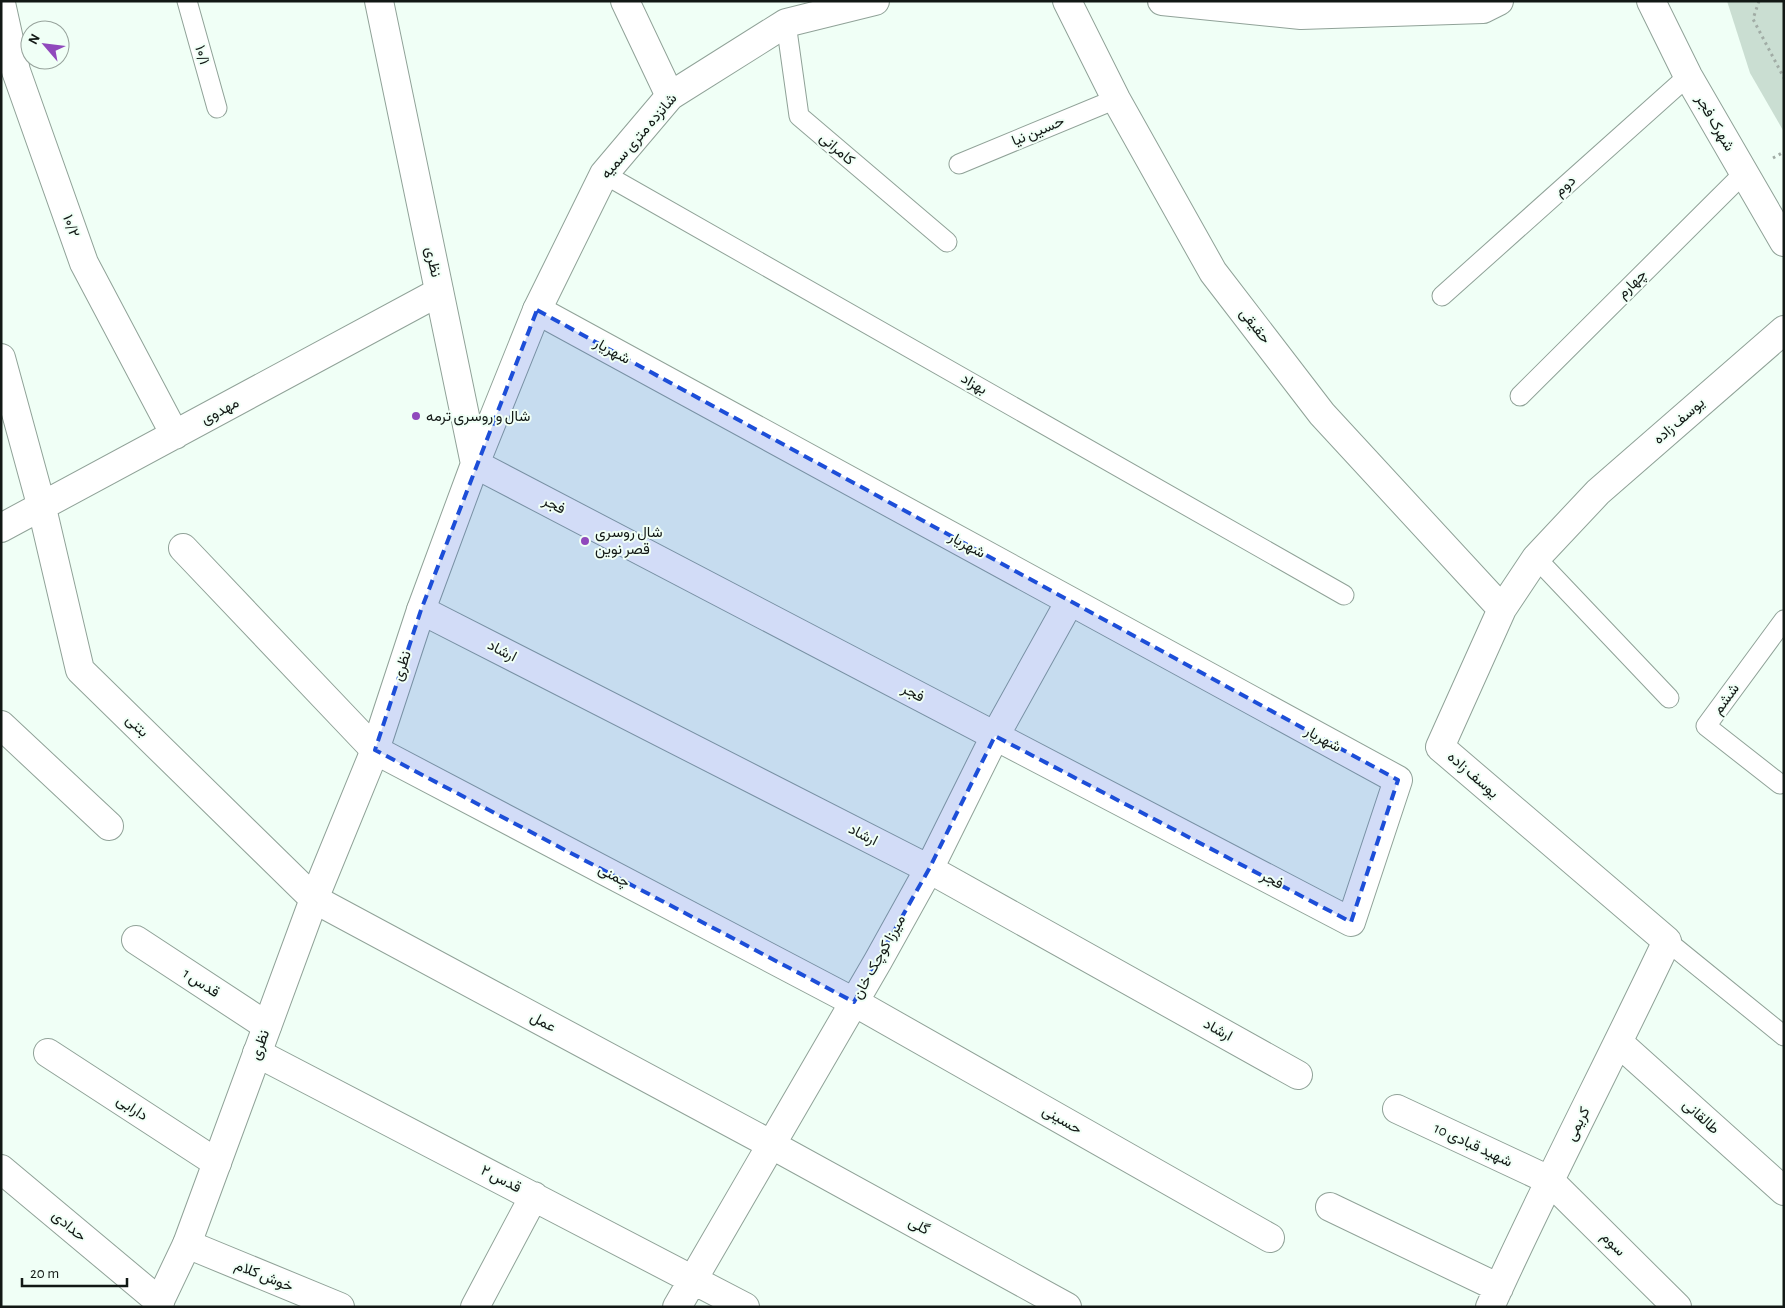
<svg xmlns="http://www.w3.org/2000/svg" width="1785" height="1308" font-family="'Alegreya Sans',Vazirmatn,sans-serif">
<rect width="100%" height="100%" fill="#f0fff6"/>
<!-- green -->
<path fill="#caded2" d="M1727,1H1784V132L1750,73Z"/>
<g fill="none" stroke-linecap="round" stroke-linejoin="round">
<!-- service casing -->
<g stroke="#90a298" stroke-width="21">
<path id="service" d="M187,1L217,108
M786,23L799,116L947,242
M959,164L1116,99
M604,174L1344,595
M1442,296L1688,76
M1520,396L1744,173
M1536,558L1669,698
M1780,784L1706,726L1784,620
M1667,941L1784,1036"/>
</g>
<!-- minor casing -->
<g stroke="#90a298" stroke-width="30">
<path id="minor" d="M625,1L670,96
M1067,1L1116,99L1213,272L1322,414L1502,609
M1,3L16,71L84,263L175,435
M1,358L42,508L80,670L314,899L772,1145L1067,1307
M475,464L1351,922L1398,780L537,310
M1,528L439,292
M183,548L375,750L854,1002L1270,1238
M421,610L929,869L1298,1075
M1,725L109,826
M136,940L267,1026
M1619,1043L1784,1191
M48,1053L217,1163
M257,1053L745,1307
M1397,1109L1549,1180L1677,1307
M1,1169L160,1302
M1330,1207L1499,1288
M187,1244L340,1307
M475,1307L534,1196
M677,1307L878,961L929,869L995,736L1070,601
M1490,1307C1546,1183 1609,1064 1667,941L1440,747L1502,609L1536,558L1598,492L1784,330"/>
</g>
<!-- tertiary casing -->
<g stroke="#90a298" stroke-width="30">
<path id="tertiary" d="M379,1L475,464
M1162,1L1301,15L1483,9L1499,1
M1651,1L1688,76L1784,242
M157,1307L187,1244L314,899L375,750L421,610L475,464L537,310L604,174L670,96L786,23L875,1"/>
</g>
<!-- path -->
<path stroke="#a1aca5" stroke-width="3" stroke-dasharray="2.5 4" stroke-linecap="butt" d="M1759,1L1753,19L1784,78
M1773,158L1784,152"/>
<!-- service -->
<use href="#service" stroke="#fff" stroke-width="19"/>
<!-- minor -->
<use href="#minor" stroke="#fff" stroke-width="28"/>
<!-- tertiary -->
<use href="#tertiary" stroke="#fff" stroke-width="28"/>
</g>
<!-- marked area -->
<path fill="#1d4ed8" fill-opacity="0.2" stroke="#1d4ed8" stroke-width="4" stroke-dasharray="10 6" stroke-linejoin="round" d="M537,310L1398,780L1351,922L995,736L929,869L854,1002L375,750L421,610Z"/>
<!-- markers -->
<g fill="#9049bc" stroke="#f0fff6" stroke-width="2">
<circle cx="416" cy="416" r="5"/>
<circle cx="585" cy="541" r="5"/>
</g>
<g text-anchor="middle" dominant-baseline="central" stroke-width="4" stroke-linejoin="round" paint-order="stroke">
<!-- street labels -->
<g font-size="15" fill="#121815" stroke="#f0fff6">
<text transform="translate(202 55) rotate(74)">۱۰/۱</text>
<text transform="translate(1715 123) rotate(60)">شهرک فجر</text>
<text transform="translate(1038 131) rotate(-23)">حسین نیا</text>
<text transform="translate(639 136) rotate(-49)">شانزده متری سمیه</text>
<text transform="translate(837 149) rotate(41)">کامرانی</text>
<text transform="translate(1565 186) rotate(-42)">دوم</text>
<text transform="translate(71 226) rotate(70)">۱۰/۲</text>
<text transform="translate(433 262) rotate(78)">نظری</text>
<text transform="translate(1632 284) rotate(-45)">چهارم</text>
<text transform="translate(1255 326) rotate(52)">حقیقی</text>
<text transform="translate(612 351) rotate(29)">شهریار</text>
<text transform="translate(974 384) rotate(30)">بهزاد</text>
<text transform="translate(220 411) rotate(-28)">مهدوی</text>
<text transform="translate(1679 421) rotate(-41)">یوسف زاده</text>
<text transform="translate(554 505) rotate(28)">فجر</text>
<text transform="translate(967 545) rotate(29)">شهریار</text>
<text transform="translate(502 651) rotate(27)">ارشاد</text>
<text transform="translate(402 666) rotate(-72)">نظری</text>
<text transform="translate(913 693) rotate(28)">فجر</text>
<text transform="translate(1726 699) rotate(-54)">ششم</text>
<text transform="translate(137 726) rotate(44)">بتنی</text>
<text transform="translate(1323 739) rotate(29)">شهریار</text>
<text transform="translate(1473 775) rotate(41)">یوسف زاده</text>
<text transform="translate(863 835) rotate(27)">ارشاد</text>
<text transform="translate(614 876) rotate(28)">چمنی</text>
<text transform="translate(1272 880) rotate(28)">فجر</text>
<text transform="translate(879 957) rotate(-61)">میرزا کوچک خان</text>
<text transform="translate(201 983) rotate(33)">قدس 1</text>
<text transform="translate(543 1022) rotate(28)">عمل</text>
<text transform="translate(1218 1030) rotate(29)">ارشاد</text>
<text transform="translate(260 1045) rotate(-70)">نظری</text>
<text transform="translate(132 1108) rotate(33)">دارابی</text>
<text transform="translate(1701 1117) rotate(42)">طالقانی</text>
<text transform="translate(1062 1120) rotate(30)">حسینی</text>
<text transform="translate(1578 1124) rotate(-63)">کریمی</text>
<text transform="translate(1473 1145) rotate(25)">شهید قبادی 10</text>
<text transform="translate(501 1179) rotate(27)">قدس ۲</text>
<text transform="translate(69 1226) rotate(40)">حدادی</text>
<text transform="translate(919 1226) rotate(29)">گلی</text>
<text transform="translate(1613 1244) rotate(45)">سوم</text>
<text transform="translate(264 1276) rotate(22)">خوش کلام</text>
</g>
<!-- poi labels -->
<g font-size="15" fill="#121815" stroke="#f0fff6" text-anchor="start">
<text x="426" y="416">شال و روسری ترمه</text>
<text x="595" y="532">شال روسری<tspan x="595" dy="17">قصر نوین</tspan></text>
</g>
</g>
<!-- border -->
<rect width="1785" height="1308" fill="none" stroke="#121815" stroke-width="5"/>
<!-- north arrow -->
<g transform="translate(45 45) rotate(298)"><circle r="24" fill="#f0fff6" stroke="#97a39c"/>
<path d="M0-4L9 19L0 12L-9 19Z" fill="#9049bc"/>
<text y="-8" font-size="14" font-weight="bold" text-anchor="middle" fill="#121815">N</text>
</g>
<!-- scale -->
<path d="M22 1278v8h105v-8" fill="none" stroke="#121815" stroke-width="2.5"/>
<text x="30" y="1278" font-size="15" fill="#121815" stroke="#f0fff6" stroke-width="4" paint-order="stroke">20 m</text>
</svg>
